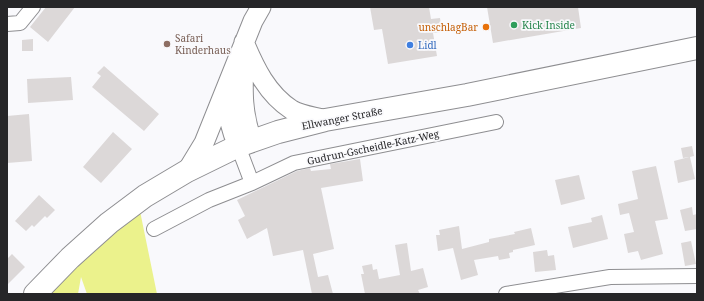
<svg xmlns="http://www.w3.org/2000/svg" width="704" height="301" font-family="'Noto Serif',serif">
<rect width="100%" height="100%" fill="#f9f9fc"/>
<!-- green -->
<path fill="#ebf28c" d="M140,211L157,294H87L81,277L78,294H46L91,250Z"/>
<!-- building -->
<path fill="#dcd8d8" d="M46,7H75L48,42L30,27Z
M370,7H429L431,19L440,18L442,32L433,33L437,56L388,64L382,29L374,30Z
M487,7H578L581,28L493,43Z
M33,39V51H22V40Z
M104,66L159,114L144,131L92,87L101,76L97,73Z
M71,77L73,100L28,103L27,79Z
M29,114L32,161L7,163V116Z
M113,132L132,149L101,183L83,167Z
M692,146L694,156L690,157L695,179L678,183L674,161L689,157L683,158L681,148Z
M360,159L363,181L321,188L334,249L313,254L318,277L328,275L333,294H312L303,250L273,256L267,228L247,239L238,220L245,216L237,200L297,171L310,168L311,171L331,169L330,164Z
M656,166L668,219L655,221L663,254L641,260L638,251L628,253L624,234L634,232L629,213L620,215L618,204L638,199L632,171Z
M579,175L585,199L561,205L555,180Z
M39,195L55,210L47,218L45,216L34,227L32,225L26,231L15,221Z
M692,207L693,215L697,214V229L685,231L680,210Z
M602,215L608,239L573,248L568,227L592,222L591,218Z
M459,226L462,249L489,242V239L515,234L514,232L531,228L535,245L513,250V252L509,253L510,258L499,260L498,256L474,260L478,275L461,280L453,248L438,251L436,235H440L439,230Z
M691,241L696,264L685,266L681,243Z
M407,243L411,271L423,268L428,287L418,290L420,294H365L361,274H364L362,266L372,264L373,270L377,269L379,279L400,275L395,245Z
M547,250L548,256L554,255L556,270L535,272L533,252Z
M12,254L25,267L7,285V259Z"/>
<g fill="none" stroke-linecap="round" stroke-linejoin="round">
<!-- street casing -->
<g stroke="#8e8e91" stroke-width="16">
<path id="street" d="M7,24L20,23L33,7
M238,146L252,183
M154,229L209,200L252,183L294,163L496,122
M506,294L610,277L697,276"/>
</g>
<!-- secondary casing -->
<g stroke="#8e8e91" stroke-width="21">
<path id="secondary" d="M244,42C255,68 267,94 292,110C301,115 315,117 325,120
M244,55C243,88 241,109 252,141
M229,88C225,109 230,128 238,146
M187,171L204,143L253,21L261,7"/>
</g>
<!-- primary casing -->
<g stroke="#8e8e91" stroke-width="24">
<path id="primary" d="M35,294L70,258L109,223L145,196L187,171L238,146L278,132L325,120L467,95L697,48"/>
</g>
<!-- street -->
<use href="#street" stroke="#fff" stroke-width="14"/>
<!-- secondary -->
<use href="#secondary" stroke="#fff" stroke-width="19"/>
<!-- primary -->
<use href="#primary" stroke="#fff" stroke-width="22"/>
</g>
<!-- markers -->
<circle fill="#2e9e5b" stroke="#f9f9fc" stroke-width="1.5" cx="514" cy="25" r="4"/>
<circle fill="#e8710a" stroke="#f9f9fc" stroke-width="1.5" cx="486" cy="27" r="4"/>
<circle fill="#8d6e63" stroke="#f9f9fc" stroke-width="1.5" cx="167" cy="44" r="4"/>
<circle fill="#3f7fe0" stroke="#f9f9fc" stroke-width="1.5" cx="410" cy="45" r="4"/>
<g text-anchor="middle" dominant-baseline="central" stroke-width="3.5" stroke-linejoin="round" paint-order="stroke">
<!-- leisure labels -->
<g font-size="10" fill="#27864d" stroke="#f9f9fc" text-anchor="start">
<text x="522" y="25">Kick Inside</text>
</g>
<!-- food labels -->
<g font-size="10" fill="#c56008" stroke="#f9f9fc" text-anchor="end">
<text x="478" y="27">unschlagBar</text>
</g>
<!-- education labels -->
<g font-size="10" fill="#785e54" stroke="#f9f9fc" text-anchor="start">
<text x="175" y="38">Safari<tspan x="175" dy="12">Kinderhaus</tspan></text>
</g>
<!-- shop labels -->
<g font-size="10" fill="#366cbe" stroke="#f9f9fc" text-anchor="start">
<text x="418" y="45">Lidl</text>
</g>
<!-- street labels -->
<g font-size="10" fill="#262628" stroke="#f9f9fc">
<text transform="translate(342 118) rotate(-11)">Ellwanger Straße</text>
<text transform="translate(373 147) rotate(-12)">Gudrun-Gscheidle-Katz-Weg</text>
</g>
</g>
<!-- border -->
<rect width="704" height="301" fill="none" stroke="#262628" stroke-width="16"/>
</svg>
